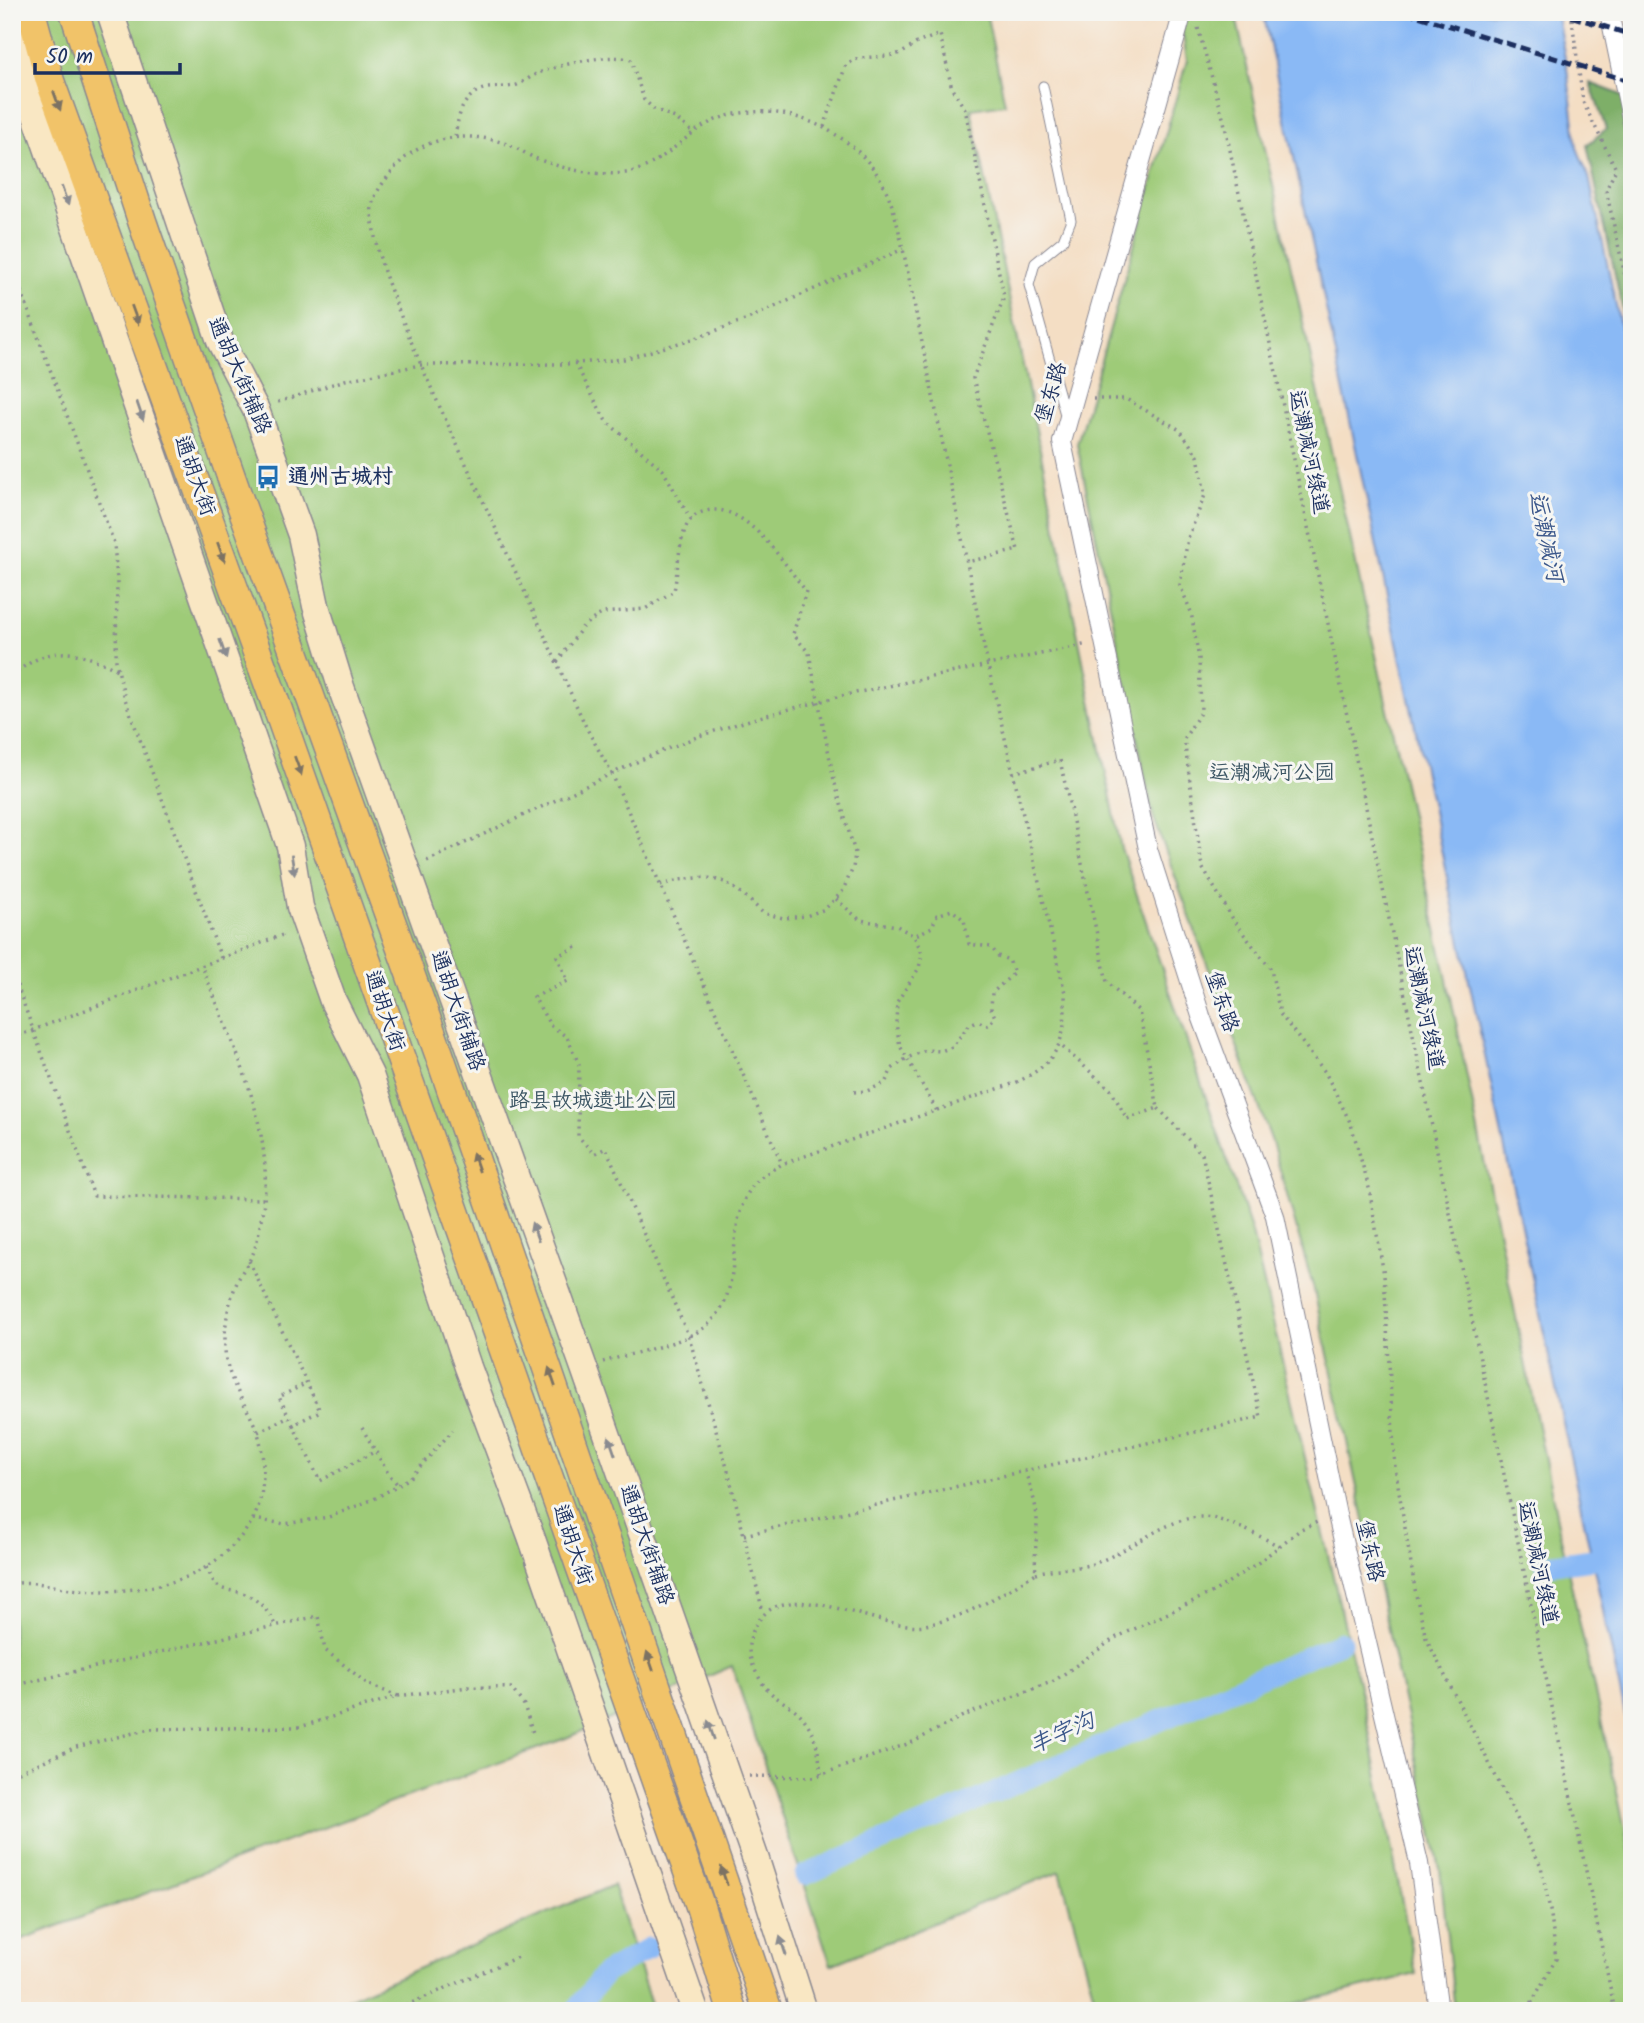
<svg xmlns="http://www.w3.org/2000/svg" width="1644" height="2023" font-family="Kalam,'LXGW WenKai TC',sans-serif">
<rect width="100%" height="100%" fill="#f6f6f2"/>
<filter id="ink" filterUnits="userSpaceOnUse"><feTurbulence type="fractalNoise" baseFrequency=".0143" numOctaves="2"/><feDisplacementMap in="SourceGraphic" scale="14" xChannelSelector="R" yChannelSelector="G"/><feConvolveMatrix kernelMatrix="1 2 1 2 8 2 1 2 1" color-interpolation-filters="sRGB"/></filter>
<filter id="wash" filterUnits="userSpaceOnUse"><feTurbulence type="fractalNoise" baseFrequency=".00686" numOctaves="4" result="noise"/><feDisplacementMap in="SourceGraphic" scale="28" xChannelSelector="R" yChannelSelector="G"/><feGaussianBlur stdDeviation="1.57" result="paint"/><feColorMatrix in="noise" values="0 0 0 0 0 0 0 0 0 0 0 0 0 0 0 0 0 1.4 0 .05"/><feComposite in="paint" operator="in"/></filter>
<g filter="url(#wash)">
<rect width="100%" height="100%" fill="#f4dec4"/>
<!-- green -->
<path fill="#9ecb78" stroke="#5c7d6b" stroke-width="2" d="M12,12H986L1005,104L971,109L1121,848L1252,1233L1366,1716L1416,1974L1265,2011H1098L1060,1871L831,1965L732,1666L566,1738L12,1943Z
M1179,12H1235L1451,998L1559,1529L1632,1861V2011H1455L1440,1869L1314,1290L1272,1142L1153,816L1077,444L1187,60Z
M613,1885L653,2011H319Z"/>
<!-- forest -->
<path fill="#7eaf68" stroke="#4c6f63" stroke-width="2" d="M1590,83L1632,99V354L1587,145L1606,129Z"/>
<!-- water -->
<path fill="#8ab9f5" stroke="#5274aa" stroke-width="2" d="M1263,12H1556L1567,68L1577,148L1589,177L1632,382V1747Z"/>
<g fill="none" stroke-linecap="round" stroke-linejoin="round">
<!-- canal -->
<path stroke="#8ab9f5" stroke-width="21" d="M1546,1565L1593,1559L1632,1543
M805,1875L1341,1642
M575,2011L605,1973L649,1948"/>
</g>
</g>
<g filter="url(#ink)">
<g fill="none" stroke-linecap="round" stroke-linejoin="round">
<!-- lane casing -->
<g stroke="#888691" stroke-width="11">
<path id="lane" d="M1043,86L1071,220L1063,240L1035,263L1029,285L1066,418"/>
</g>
<!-- street casing -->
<g stroke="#888691" stroke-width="20">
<path id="street" d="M1183,12L1062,442L1148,849L1201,1016L1275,1216L1337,1515L1419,1863L1439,2011
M1609,12L1632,123"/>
</g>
<!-- secondary casing -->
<g stroke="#888691" stroke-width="29">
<path id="secondary" d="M110,12L220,341L256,410L301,535L316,606L341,687L584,1368L755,1857L804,2011
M12,39L26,87L290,846L300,907L333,1001L370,1075L468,1367L531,1536L695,2011"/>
</g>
<!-- primary casing -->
<g stroke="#888691" stroke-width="31">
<path id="primary" d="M31,12L50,81L278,710L699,1903L732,2011
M74,12L142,221L235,488L438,1051L768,2011"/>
</g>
<!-- path -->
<path stroke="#888691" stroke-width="3.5" stroke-dasharray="2 5" stroke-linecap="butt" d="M1571,12L1583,102L1616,169L1606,190L1632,307
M1198,28L1224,121L1615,2011
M824,127L846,65L859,58L888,56L902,53L917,43L940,34L952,89L965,109L1004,297L973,378L1018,550L967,562
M455,136C458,121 459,107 471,96C485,83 501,90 517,85C524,82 530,77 536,74C558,65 610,52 631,60L644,100L654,109L675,118L694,133
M12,272L19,285L114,543L117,580L116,661L125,699L221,958
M575,363L606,421L663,470L691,520
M1093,399H1126L1180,430L1198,456L1205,495L1188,538L1180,585L1191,612L1199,659L1201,711L1184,739L1202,867L1236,924L1271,969L1280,1014L1325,1072L1351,1124L1369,1188L1384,1275L1395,1467L1416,1595L1426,1638L1541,1866L1551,1915L1556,1959L1527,2011
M278,402L345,380L420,365L566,364L624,359L696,338L750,318L903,249
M557,662L584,625L603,613L645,609L674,591C678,570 678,547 686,527C690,518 697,513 706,511C746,501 784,564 806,591L793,634L809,653L834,780L855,853L853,868L842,892L825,909L806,916L783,918L763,913L743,894L725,882L705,877L679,880L661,885
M12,676C50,643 77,649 119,671
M1013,773L1060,760L1107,982L1139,1011L1158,1108L1127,1119L1111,1090L1059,1044
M427,861L645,758L699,736L759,717L841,696L1088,644
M836,899L860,920L897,926L914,936L922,953L919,968L897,1002L896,1024L900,1046L937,1111
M576,947L557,956L568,981L534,997L550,1025L567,1037L579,1064L578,1136L594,1154L606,1148L689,1337L728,1471L763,1612
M12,972L94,1196L263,1199
M12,1038L285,934
M854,1092L867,1091L885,1083L892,1069L907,1058L926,1050L941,1051L952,1047L969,1025L977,1021L988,1025L995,1017L991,1008L992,993L1014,973L1009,960L998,956L991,947L969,944L964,920L952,910L937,915L932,927L914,936
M249,1261L320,1411L293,1425L279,1397L307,1383
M603,1362C632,1353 682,1344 705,1327C752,1290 717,1220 759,1179C765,1173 775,1169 782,1164L1015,1083C1060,1062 1066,1040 1065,993L988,666L903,249C897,223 892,196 877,174C842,121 759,92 702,127C677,142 655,170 624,173C595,176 568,170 540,160C528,156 518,148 507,144C467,130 422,136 394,169C386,179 374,193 372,206C371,211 373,219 373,224C377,259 391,291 404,324C426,379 452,433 477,488C514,568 550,648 587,729L612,774L782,1164
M293,1425L320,1481L376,1451
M362,1428L388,1473L398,1485
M258,1432L289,1416
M253,1519L285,1524L329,1517L374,1499L410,1478L453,1430
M744,1535L1261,1417L1202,1154L1158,1108
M207,1567C209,1572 211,1578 214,1582C220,1591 230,1590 239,1592C256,1596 269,1611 275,1625
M1036,1573C1053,1568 1072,1569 1089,1565C1126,1555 1168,1515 1204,1517C1224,1518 1260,1536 1279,1546
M12,1584C31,1580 46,1585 64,1588C106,1595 172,1590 208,1566C225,1555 242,1538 252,1521C266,1498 266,1452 256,1428C243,1398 223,1375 225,1340C225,1319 230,1297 239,1278C243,1269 251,1260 254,1251C258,1239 260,1226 262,1214C278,1131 231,1042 202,966
M12,1686L318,1616L325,1650L369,1685L398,1696
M821,1774C819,1754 817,1736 804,1719C795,1706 777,1701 767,1689C759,1680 750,1662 749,1650C748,1642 752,1632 756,1625C786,1571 876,1632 925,1625C967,1618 1001,1594 1036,1573C1034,1555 1037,1539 1037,1521C1037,1504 1030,1487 1025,1471
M12,1775L76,1747L150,1729L300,1727L398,1696L469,1687L511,1688L524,1705L534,1736
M749,1776L814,1777L913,1742L963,1716L1054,1681L1115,1638L1215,1591L1259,1562L1301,1529L1320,1521
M393,2011L520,1956"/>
<!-- lane -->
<use href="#lane" stroke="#fff" stroke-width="9"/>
<!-- street -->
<use href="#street" stroke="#fff" stroke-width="18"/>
<!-- secondary -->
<use href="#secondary" stroke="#f9e7c3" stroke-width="26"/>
<!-- primary -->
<use href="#primary" stroke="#f1c369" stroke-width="28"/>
<!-- rail -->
<path stroke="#1b2f5e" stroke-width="5" stroke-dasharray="10 5" stroke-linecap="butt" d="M1405,12L1632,82
M1557,12L1632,35"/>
</g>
<!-- one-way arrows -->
<defs><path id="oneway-solid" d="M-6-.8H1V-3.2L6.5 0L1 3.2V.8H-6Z" transform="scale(1.75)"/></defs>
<g fill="#7b7263">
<use href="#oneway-solid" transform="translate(57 101) rotate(70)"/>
<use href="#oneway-solid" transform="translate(135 315) rotate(70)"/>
<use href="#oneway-solid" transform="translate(221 552) rotate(70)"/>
<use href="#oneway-solid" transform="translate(298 766) rotate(70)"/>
<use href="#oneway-solid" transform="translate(476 1162) rotate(-109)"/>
<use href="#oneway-solid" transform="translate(552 1377) rotate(-109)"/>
<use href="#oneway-solid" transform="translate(650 1661) rotate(-109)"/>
<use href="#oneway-solid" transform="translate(724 1876) rotate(-109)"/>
</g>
<g fill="#8a8b90">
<use href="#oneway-solid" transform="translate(65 196) rotate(70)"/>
<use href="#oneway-solid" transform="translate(140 411) rotate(71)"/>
<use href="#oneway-solid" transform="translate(223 649) rotate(71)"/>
<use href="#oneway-solid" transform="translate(293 865) rotate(81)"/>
<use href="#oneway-solid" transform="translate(535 1232) rotate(-110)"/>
<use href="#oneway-solid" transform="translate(612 1446) rotate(-109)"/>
<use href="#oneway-solid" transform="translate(711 1730) rotate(-109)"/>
<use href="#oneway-solid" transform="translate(783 1946) rotate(-108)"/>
</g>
</g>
<!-- icons -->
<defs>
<g id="bus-bare" transform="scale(1.89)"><path d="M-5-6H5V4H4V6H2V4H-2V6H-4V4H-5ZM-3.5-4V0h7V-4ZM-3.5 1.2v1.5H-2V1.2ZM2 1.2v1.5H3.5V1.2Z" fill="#1f6fb2" stroke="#f6f6f2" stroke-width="2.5" paint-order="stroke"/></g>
</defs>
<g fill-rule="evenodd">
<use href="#bus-bare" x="268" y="477"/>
</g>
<g text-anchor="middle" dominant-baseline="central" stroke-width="6" stroke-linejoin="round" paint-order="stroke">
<!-- street labels -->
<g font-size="21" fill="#1b2f5e" stroke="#f6f6f2">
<text transform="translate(239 376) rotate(66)">通胡大街辅路</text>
<text transform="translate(1052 393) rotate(-74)">堡东路</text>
<text transform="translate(1308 452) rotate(78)">运潮减河绿道</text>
<text transform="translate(194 476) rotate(70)">通胡大街</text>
<text transform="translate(1221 1002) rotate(71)">堡东路</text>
<text transform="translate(1423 1008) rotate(78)">运潮减河绿道</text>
<text transform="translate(384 1011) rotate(71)">通胡大街</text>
<text transform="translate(457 1011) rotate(71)">通胡大街辅路</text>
<text transform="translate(572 1545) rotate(71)">通胡大街</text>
<text transform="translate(646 1545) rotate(71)">通胡大街辅路</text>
<text transform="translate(1369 1551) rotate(77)">堡东路</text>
<text transform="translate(1537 1563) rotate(78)">运潮减河绿道</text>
</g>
<!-- poi labels -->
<g font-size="21" font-weight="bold" fill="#1b2f5e" stroke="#f6f6f2" text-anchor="start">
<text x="288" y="477">通州古城村</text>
</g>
<!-- park labels -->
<g font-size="21" fill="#3c5664" stroke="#f6f6f2">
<text x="1272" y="773">运潮减河公园</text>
<text x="593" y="1101">路县故城遗址公园</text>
</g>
<!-- water labels -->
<g font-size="23" font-style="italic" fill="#3c588b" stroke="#f6f6f2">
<text transform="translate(1545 537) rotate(78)">运潮减河</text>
<text transform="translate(1062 1734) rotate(-24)">丰字沟</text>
</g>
</g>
<!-- margin -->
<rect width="1644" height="2023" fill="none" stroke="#f6f6f2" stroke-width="42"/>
<!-- scale -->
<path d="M35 63v10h145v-10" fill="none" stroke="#1b2f5e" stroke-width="3.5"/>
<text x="46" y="63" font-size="21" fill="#1b2f5e" stroke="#f6f6f2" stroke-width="5" paint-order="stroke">50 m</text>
</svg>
